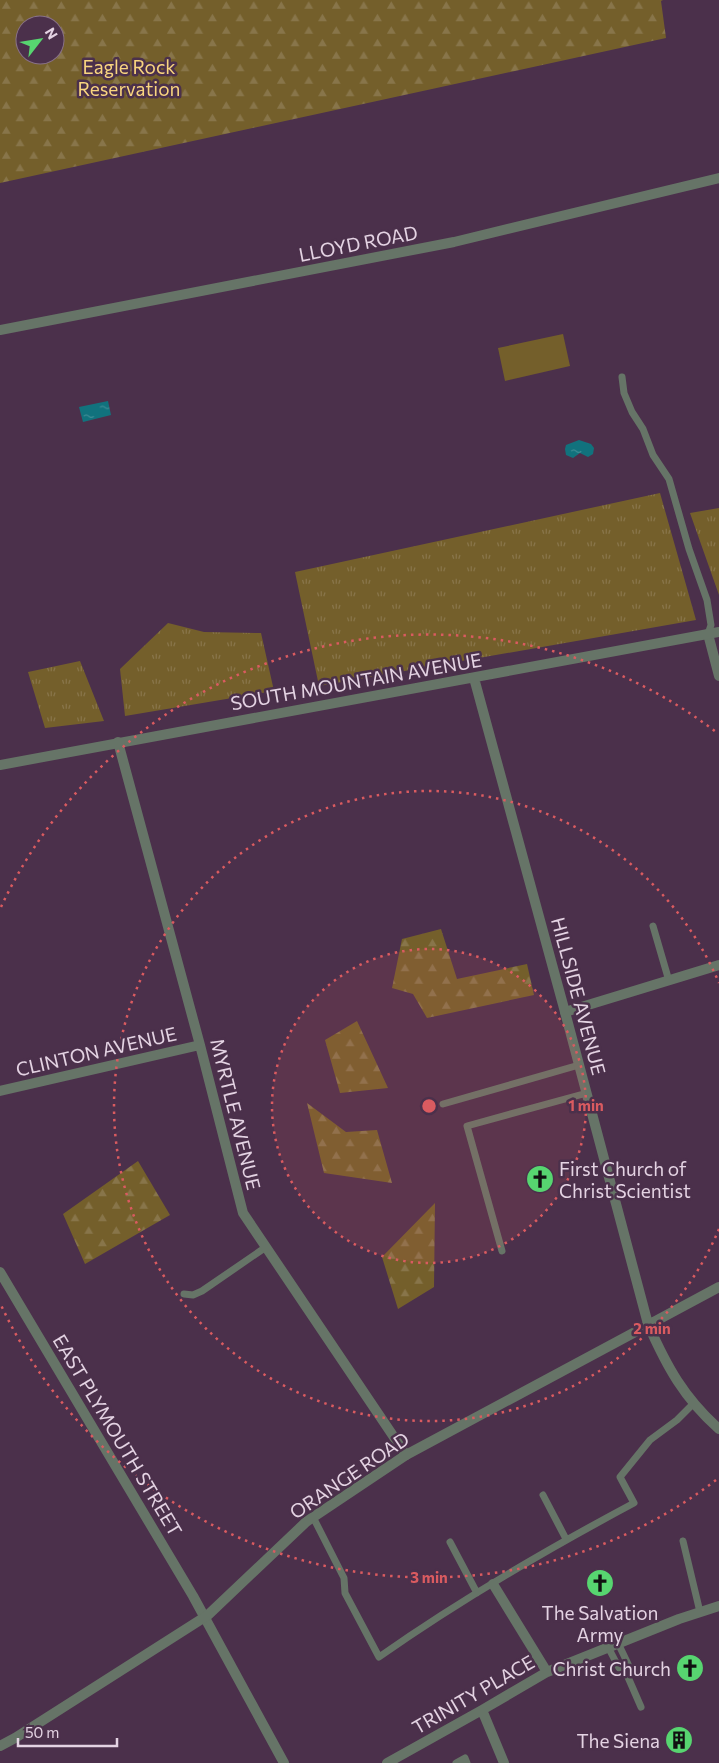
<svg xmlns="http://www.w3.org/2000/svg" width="719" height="1763" font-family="Commissioner,sans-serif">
<defs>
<pattern id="grass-tufts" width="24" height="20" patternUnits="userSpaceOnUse" patternTransform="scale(1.25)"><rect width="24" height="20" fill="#745f2b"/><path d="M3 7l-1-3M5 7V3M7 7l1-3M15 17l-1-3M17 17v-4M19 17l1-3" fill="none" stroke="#88754a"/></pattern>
<pattern id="forest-firs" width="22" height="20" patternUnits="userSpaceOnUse" patternTransform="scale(1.25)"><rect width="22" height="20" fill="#745f2b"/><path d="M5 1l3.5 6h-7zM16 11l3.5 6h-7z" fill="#88754a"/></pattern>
<pattern id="water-ripples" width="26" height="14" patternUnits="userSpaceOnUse" patternTransform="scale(1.25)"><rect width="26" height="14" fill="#11727d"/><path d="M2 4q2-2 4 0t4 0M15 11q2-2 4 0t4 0" fill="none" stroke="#3f8c95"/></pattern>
</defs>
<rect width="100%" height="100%" fill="#4b304b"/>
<!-- grass -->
<path fill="url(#grass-tufts)" d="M660,493L696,620L319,686L295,572Z
M719,508V595L690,513Z
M168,623L204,632L261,633L274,691L125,716L120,669Z
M80,661L104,721L45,728L28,672Z"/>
<!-- forest -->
<path fill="url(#forest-firs)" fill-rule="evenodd" d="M0,0H663L661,1L666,38L0,183ZM25,25H55V55H25Z
M441,929L457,979L527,964L534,995L427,1018L413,994L392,988L402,939Z
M357,1021L388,1088L340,1093L325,1040Z
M307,1103L346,1132L377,1130L392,1183L324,1173Z
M138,1161L170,1215L85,1264L63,1214Z
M435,1203L434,1287L398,1309L382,1257Z"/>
<!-- park -->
<path fill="#745f2b" d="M563,334L570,366L505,381L498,348Z"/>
<!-- water -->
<path fill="url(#water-ripples)" d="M108,401L111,415L83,422L79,407Z
M579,440L591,444L594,448L593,454L588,457L580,453L573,458L566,455L565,449L566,445Z"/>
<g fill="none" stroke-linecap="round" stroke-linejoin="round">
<!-- service -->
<path stroke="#667467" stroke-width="7" d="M622,377L624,393L632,412L643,429L653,455L669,479L689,549L707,600L711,625L708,634
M653,926L669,981
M443,1104L579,1065
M502,1251L467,1126L587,1093
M184,1294L193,1295L202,1291L266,1247
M543,1495L566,1539
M313,1517L344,1578L345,1593L379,1657C460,1600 546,1550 634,1503L620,1477L650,1440L677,1420L693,1404
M683,1541L700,1612
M450,1542L477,1593
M608,1647L619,1668H624L628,1664L618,1643
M624,1668L641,1707
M456,1763L465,1758L467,1763"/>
<!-- minor -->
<path stroke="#667467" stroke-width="10" d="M0,330L454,242L719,178
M708,634L719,676
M118,742L200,1045L243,1213L406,1455
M565,1012L719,965
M0,1091L200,1045
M0,1272L193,1596L284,1763
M493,1584L547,1672
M482,1710L504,1763
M387,1763L482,1710L547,1672L679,1619L719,1606"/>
<!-- tertiary -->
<path stroke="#667467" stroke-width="10" d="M474,678L565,1012L648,1324C667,1367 684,1398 719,1429
M0,765L719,632
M0,1746L15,1738L208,1615L306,1522L406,1455L719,1287"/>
</g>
<!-- distance rings -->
<circle cx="429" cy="1106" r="157" fill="#da5b60" fill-opacity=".12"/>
<g fill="none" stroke="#da5b60" stroke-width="2.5" stroke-dasharray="2.5 5">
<circle cx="429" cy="1106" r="157"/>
<path d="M719 1229A315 315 0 1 1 719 983"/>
<path d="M716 1480A472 472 0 0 1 1 1305M1 907A472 472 0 0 1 716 732"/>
</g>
<!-- icons -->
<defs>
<g id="church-disc" transform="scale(1.4375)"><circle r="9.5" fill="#57d570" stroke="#4b304b"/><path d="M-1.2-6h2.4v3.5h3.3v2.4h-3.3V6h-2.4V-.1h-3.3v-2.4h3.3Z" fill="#111"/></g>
<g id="building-disc" transform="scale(1.4375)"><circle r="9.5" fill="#57d570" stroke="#4b304b"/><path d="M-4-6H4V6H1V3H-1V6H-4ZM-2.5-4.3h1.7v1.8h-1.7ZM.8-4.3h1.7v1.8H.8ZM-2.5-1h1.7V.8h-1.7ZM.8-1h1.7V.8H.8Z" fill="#111"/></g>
</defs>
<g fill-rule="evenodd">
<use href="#church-disc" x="540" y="1179"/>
<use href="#church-disc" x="600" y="1583"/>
<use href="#church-disc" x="690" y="1668"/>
<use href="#building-disc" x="679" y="1740"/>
</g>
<g text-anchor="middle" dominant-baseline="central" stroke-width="5" stroke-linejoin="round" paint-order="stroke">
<!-- park labels -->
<g font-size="19" fill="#f9d57f" stroke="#4b304b">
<text x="129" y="66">Eagle Rock<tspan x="129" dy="22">Reservation</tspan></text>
</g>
<!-- street labels -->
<g font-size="19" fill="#e4d3e3" stroke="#4b304b">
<text transform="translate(358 243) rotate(-11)">LLOYD ROAD</text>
<text transform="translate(356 681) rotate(-10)">SOUTH MOUNTAIN AVENUE</text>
<text transform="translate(579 996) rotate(75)">HILLSIDE AVENUE</text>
<text transform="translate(96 1051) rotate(-13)">CLINTON AVENUE</text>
<text transform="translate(236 1114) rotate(76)">MYRTLE AVENUE</text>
<text transform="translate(118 1435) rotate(59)">EAST PLYMOUTH STREET</text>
<text transform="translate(349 1475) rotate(-34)">ORANGE ROAD</text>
<text transform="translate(473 1694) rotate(-30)">TRINITY PLACE</text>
</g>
<!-- poi labels -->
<g font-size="19" fill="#e4d3e3" stroke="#4b304b" text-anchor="end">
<text x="559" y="1168" text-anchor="start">First Church of<tspan x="559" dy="22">Christ Scientist</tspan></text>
<text x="600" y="1612" text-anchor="middle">The Salvation<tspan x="600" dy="22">Army</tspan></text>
<text x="671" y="1668">Christ Church</text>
<text x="660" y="1740">The Siena</text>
</g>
</g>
<circle cx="429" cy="1106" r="8" fill="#da5b60" stroke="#4b304b" stroke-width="2.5"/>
<g font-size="15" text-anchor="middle" font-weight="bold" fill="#da5b60" stroke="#4b304b" stroke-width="5" stroke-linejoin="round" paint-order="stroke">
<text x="586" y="1111">1 min</text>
<text x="652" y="1334">2 min</text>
<text x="429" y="1583">3 min</text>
</g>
<!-- north arrow -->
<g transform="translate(40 40) rotate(59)"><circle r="24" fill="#4b304b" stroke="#887188"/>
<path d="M0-4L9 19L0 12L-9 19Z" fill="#57d570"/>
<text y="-8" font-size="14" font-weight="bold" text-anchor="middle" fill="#e4d3e3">N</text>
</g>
<!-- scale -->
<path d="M18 1738v8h99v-8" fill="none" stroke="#e4d3e3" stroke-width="2.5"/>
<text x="25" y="1738" font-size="15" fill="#e4d3e3" stroke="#4b304b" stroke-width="4" paint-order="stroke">50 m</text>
</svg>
